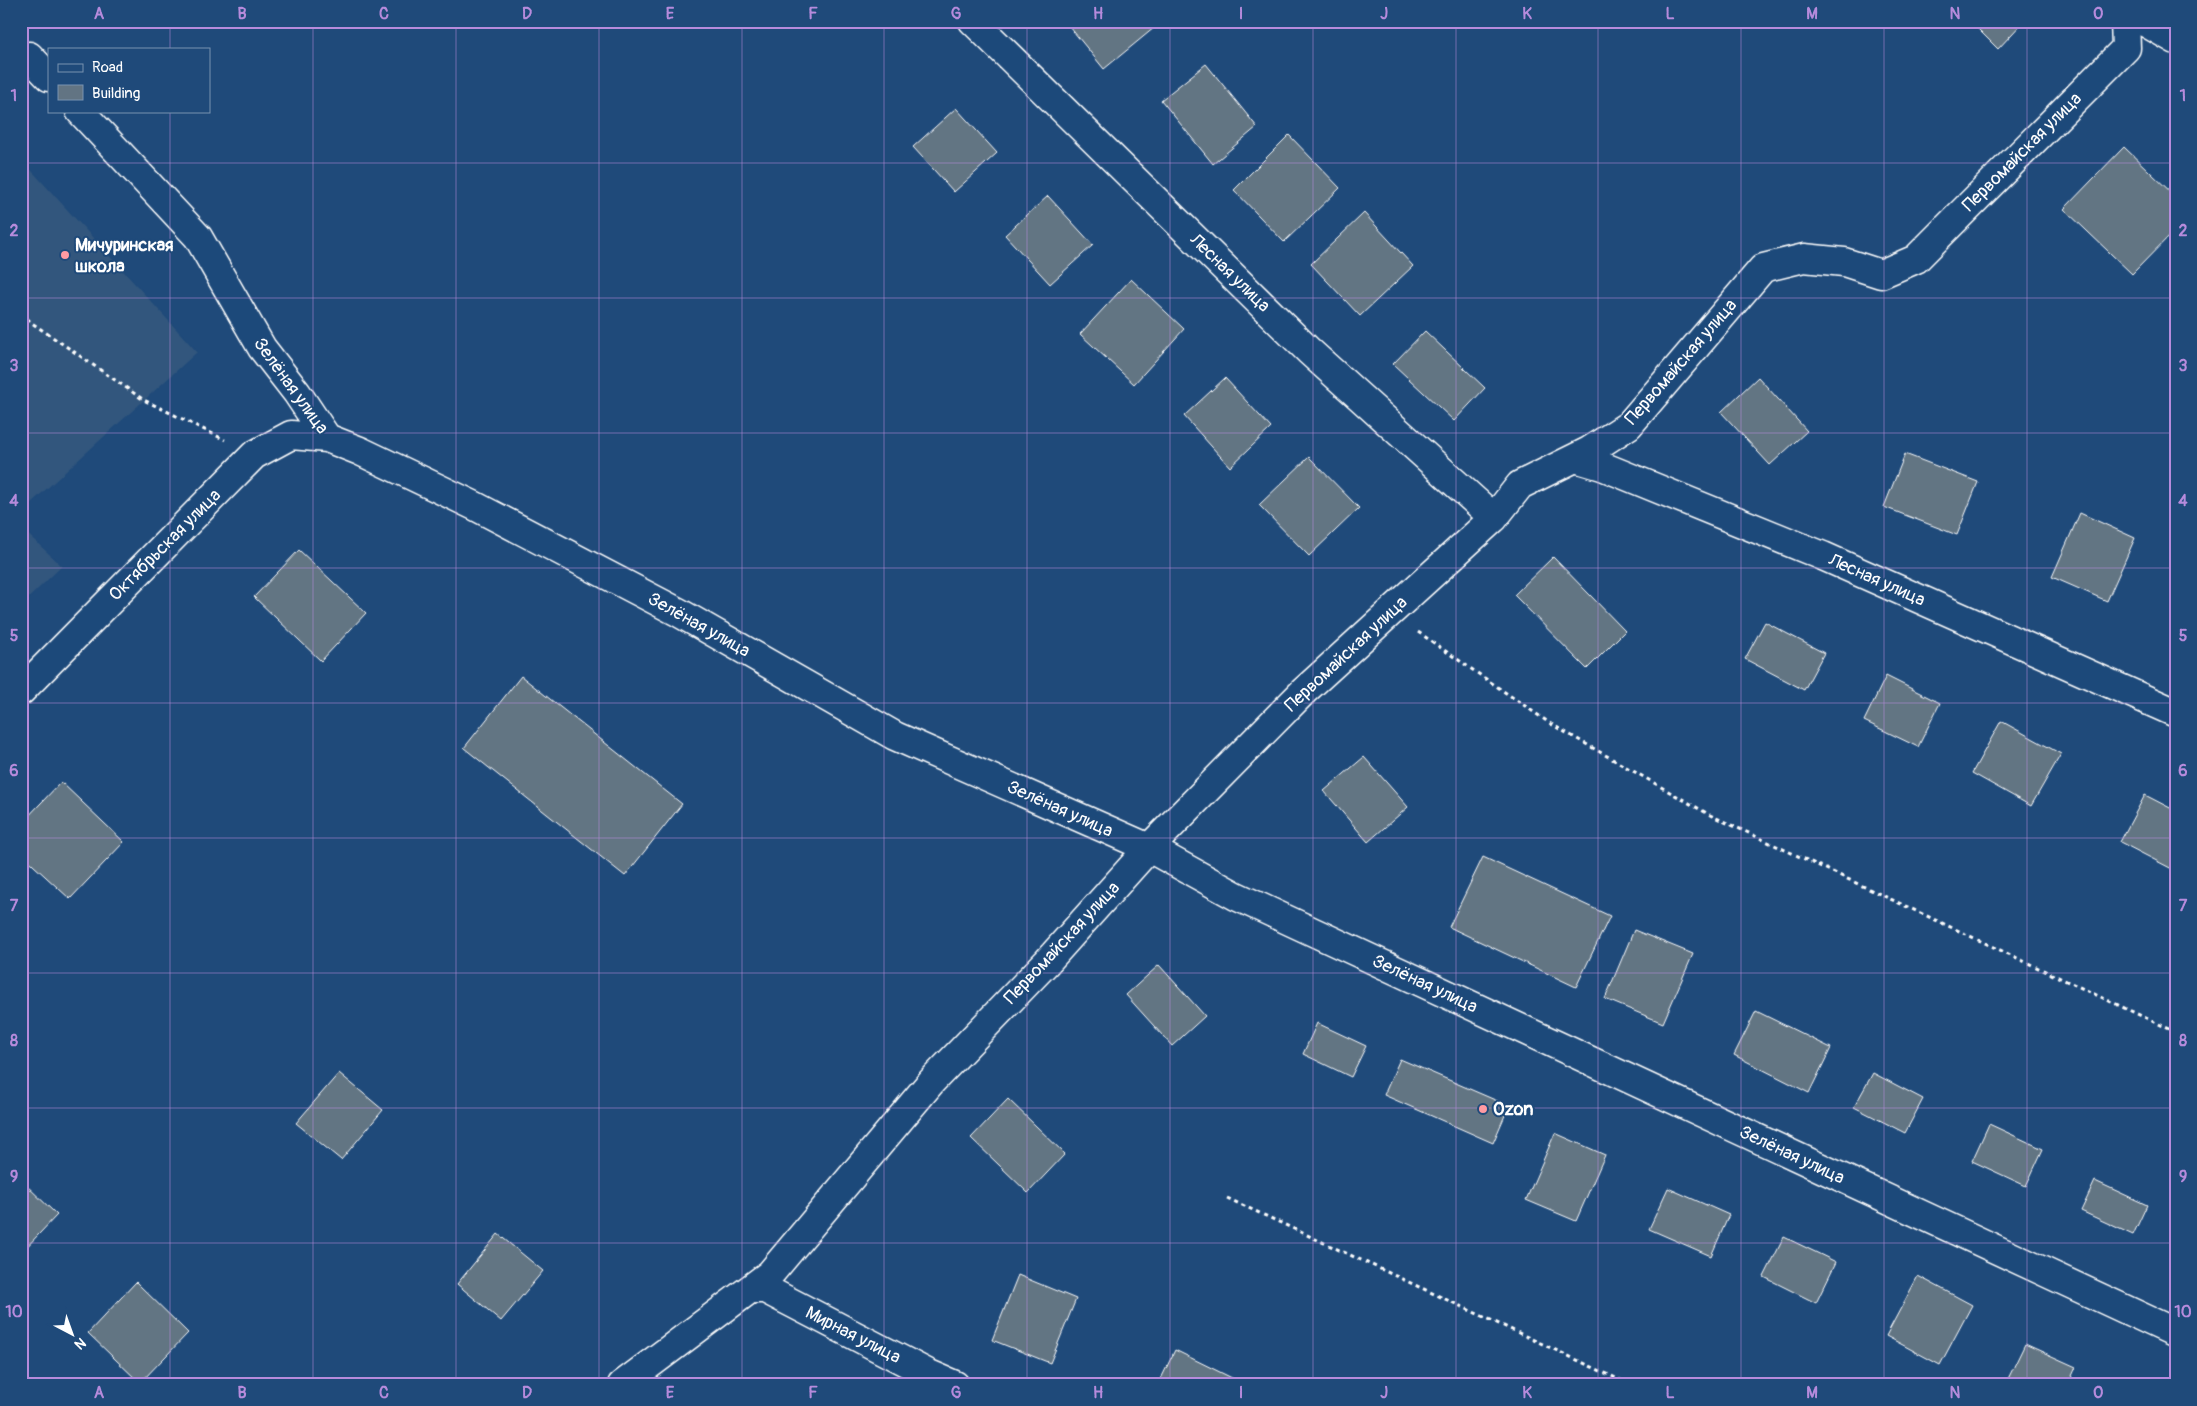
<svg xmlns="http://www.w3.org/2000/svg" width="2197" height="1406" font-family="Pangolin,sans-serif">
<rect width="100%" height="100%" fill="#1f4a7a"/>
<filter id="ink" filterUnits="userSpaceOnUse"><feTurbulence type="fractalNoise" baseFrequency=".02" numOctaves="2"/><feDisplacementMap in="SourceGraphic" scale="10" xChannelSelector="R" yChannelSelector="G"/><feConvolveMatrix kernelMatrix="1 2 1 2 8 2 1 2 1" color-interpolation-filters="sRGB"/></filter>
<g filter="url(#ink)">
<!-- built -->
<path fill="#33577d" d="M21,159L197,352L21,512Z
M21,528L62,566L21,605Z"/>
<!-- building -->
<path fill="#627483" stroke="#fff" d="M1065,21H1159L1160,23L1104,69Z
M1970,21H2024L1998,49Z
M1206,64L1257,127L1213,164L1161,100Z
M956,108L997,153L954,192L913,147Z
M1289,135L1340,188L1284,242L1234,190Z
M2124,147L2176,197V229L2132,274L2064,209Z
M1048,196L1093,245L1050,284L1005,235Z
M1364,213L1413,266L1360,316L1311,264Z
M1131,279L1184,329L1134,384L1080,334Z
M1425,331L1485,388L1454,421L1393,364Z
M1758,377L1807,431L1770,465L1721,412Z
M1225,378L1271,428L1230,467L1184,416Z
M1905,454L1978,482L1957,535L1884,507Z
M1309,457L1359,508L1309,556L1259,505Z
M2080,513L2135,538L2107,601L2052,577Z
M299,550L366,613L321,661L254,597Z
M1553,557L1625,631L1587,669L1514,595Z
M1765,622L1824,653L1804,690L1745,659Z
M521,676L682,804L625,876L464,748Z
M1886,676L1940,703L1918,747L1864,721Z
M2001,721L2061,754L2031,806L1972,773Z
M1364,757L1408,807L1368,842L1324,791Z
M61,782L124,842L70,899L21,854V824Z
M2145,795L2176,811V871L2120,842Z
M1483,857L1610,916L1576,987L1449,927Z
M1634,930L1693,954L1663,1023L1605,999Z
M1159,965L1205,1016L1172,1046L1126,995Z
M1756,1011L1831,1048L1809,1093L1734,1055Z
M1317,1023L1366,1046L1351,1077L1303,1054Z
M1400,1059L1509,1106L1493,1143L1384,1095Z
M339,1073L383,1110L341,1160L296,1123Z
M1873,1073L1923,1099L1905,1133L1854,1107Z
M1008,1099L1065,1154L1028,1193L971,1138Z
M1989,1124L2043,1149L2026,1186L1972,1161Z
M1555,1133L1605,1155L1576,1221L1526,1200Z
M21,1180L57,1215L21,1253Z
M2095,1181L2147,1205L2133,1235L2081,1211Z
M1668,1188L1729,1215L1711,1256L1649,1229Z
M498,1234L543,1271L501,1321L457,1284Z
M1784,1237L1836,1262L1816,1303L1764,1277Z
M1018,1275L1076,1299L1050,1363L992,1340Z
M1918,1276L1972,1305L1940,1365L1886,1336Z
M136,1282L188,1333L140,1383L88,1333Z
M2025,1344L2076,1367L2068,1385H2005Z
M1175,1350L1234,1379L1232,1385H1158Z"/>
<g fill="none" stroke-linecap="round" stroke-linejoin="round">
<!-- minor casing -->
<g stroke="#fff" stroke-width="31">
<path id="minor" d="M973,21L1309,351L1494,518
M2143,21L2176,40
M29,56L49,77
M80,111L198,237L262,348L297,393L327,438L360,451L475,506L678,612L895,736L1149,848L1236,896L2176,1333
M1575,458L1602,466L1823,556L2176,713
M21,691L254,455L291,435L327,438
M751,1289H765L927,1373L955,1385
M622,1385L770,1274L932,1081L1046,963L1149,848L1304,691L1494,518L1520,485L1589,451L1629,425L1763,268L1804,258L1844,262L1881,274L1916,259L2126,48L2125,21"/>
</g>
<!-- path -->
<path stroke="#fff" stroke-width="3" stroke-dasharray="4 4" stroke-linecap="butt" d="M21,313L32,323L144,400L225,440
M1418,632L1551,724L1710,815L2176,1032
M1227,1198L1631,1385"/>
<!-- minor -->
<use href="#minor" stroke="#1f4a7a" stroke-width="28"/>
</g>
</g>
<!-- grid -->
<path fill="none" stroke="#b68bdc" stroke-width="1" stroke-opacity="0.55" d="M170,21V49M313,21V1385M456,21V1385M599,21V1385M742,21V1385M884,21V1385M1027,21V1385M1170,21V1385M1313,21V1385M1456,21V1385M1598,21V1385M1741,21V1385M1884,21V1385M2027,21V1385M170,111V1385M21,163H2176M21,298H2176M21,433H2176M21,568H2176M21,703H2176M21,838H2176M21,973H2176M21,1108H2176M21,1243H2176"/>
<!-- markers -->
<g fill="#ff9aa2" stroke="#1f4a7a" stroke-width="2">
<circle cx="65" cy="255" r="5"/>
<circle cx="1483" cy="1109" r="5"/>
</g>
<g text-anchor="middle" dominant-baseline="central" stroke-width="4" stroke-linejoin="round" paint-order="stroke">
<!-- street labels -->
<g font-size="18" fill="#fff" stroke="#1f4a7a">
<text transform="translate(2022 152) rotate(-45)">Первомайская улица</text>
<text transform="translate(1230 273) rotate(44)">Лесная улица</text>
<text transform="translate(1681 362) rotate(-49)">Первомайская улица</text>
<text transform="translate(291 386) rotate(54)">Зелёная улица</text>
<text transform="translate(165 545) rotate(-45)">Октябрьская улица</text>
<text transform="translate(1877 580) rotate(24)">Лесная улица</text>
<text transform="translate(699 625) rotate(29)">Зелёная улица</text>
<text transform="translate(1346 654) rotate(-43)">Первомайская улица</text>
<text transform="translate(1060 809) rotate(24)">Зелёная улица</text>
<text transform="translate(1062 943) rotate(-47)">Первомайская улица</text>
<text transform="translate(1425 984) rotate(25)">Зелёная улица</text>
<text transform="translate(1792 1155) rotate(25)">Зелёная улица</text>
<text transform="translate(853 1335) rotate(27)">Мирная улица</text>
</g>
<!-- poi labels -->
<g font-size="18" font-weight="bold" fill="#fff" stroke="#1f4a7a" text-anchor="start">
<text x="75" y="245">Мичуринская<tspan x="75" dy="21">школа</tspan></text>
<text x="1493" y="1109">Ozon</text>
</g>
</g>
<!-- margin -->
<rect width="2197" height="1406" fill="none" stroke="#1f4a7a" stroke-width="55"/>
<!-- legend -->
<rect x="48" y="48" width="162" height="65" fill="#1f4a7a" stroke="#7992af"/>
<rect x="58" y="64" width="25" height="8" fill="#1f4a7a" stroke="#7992af"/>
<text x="92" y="72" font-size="15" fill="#ffffff">Road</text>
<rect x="58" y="85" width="25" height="15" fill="#627483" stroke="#7992af"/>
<text x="92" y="98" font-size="15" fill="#ffffff">Building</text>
<!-- north arrow -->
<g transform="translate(72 1334) rotate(139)" stroke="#1f4a7a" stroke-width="4" paint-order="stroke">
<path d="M0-4L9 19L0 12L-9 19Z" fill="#ffffff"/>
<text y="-8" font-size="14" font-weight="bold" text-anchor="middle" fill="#ffffff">N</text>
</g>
<rect x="28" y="28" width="2142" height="1350" fill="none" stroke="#b68bdc" stroke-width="2"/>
<g font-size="16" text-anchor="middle" font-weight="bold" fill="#b68bdc">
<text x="99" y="19">A</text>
<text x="242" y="19">B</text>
<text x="384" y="19">C</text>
<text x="527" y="19">D</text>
<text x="670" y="19">E</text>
<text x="813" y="19">F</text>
<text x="956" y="19">G</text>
<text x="1098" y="19">H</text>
<text x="1241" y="19">I</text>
<text x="1384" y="19">J</text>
<text x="1527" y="19">K</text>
<text x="1670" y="19">L</text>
<text x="1812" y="19">M</text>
<text x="1955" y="19">N</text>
<text x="2098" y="19">O</text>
<text x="14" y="101">1</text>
<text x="2183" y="101">1</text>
<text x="14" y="236">2</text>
<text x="2183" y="236">2</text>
<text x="14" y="371">3</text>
<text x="2183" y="371">3</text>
<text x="14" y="506">4</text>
<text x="2183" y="506">4</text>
<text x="14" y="641">5</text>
<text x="2183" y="641">5</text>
<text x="14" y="776">6</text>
<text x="2183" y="776">6</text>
<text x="14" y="911">7</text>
<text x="2183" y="911">7</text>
<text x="14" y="1046">8</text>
<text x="2183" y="1046">8</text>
<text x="14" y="1182">9</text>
<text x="2183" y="1182">9</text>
<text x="14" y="1317">10</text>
<text x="2183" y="1317">10</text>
<text x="99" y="1398">A</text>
<text x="242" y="1398">B</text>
<text x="384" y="1398">C</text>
<text x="527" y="1398">D</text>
<text x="670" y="1398">E</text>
<text x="813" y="1398">F</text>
<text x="956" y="1398">G</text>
<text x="1098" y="1398">H</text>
<text x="1241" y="1398">I</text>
<text x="1384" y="1398">J</text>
<text x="1527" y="1398">K</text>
<text x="1670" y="1398">L</text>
<text x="1812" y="1398">M</text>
<text x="1955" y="1398">N</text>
<text x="2098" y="1398">O</text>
</g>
</svg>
